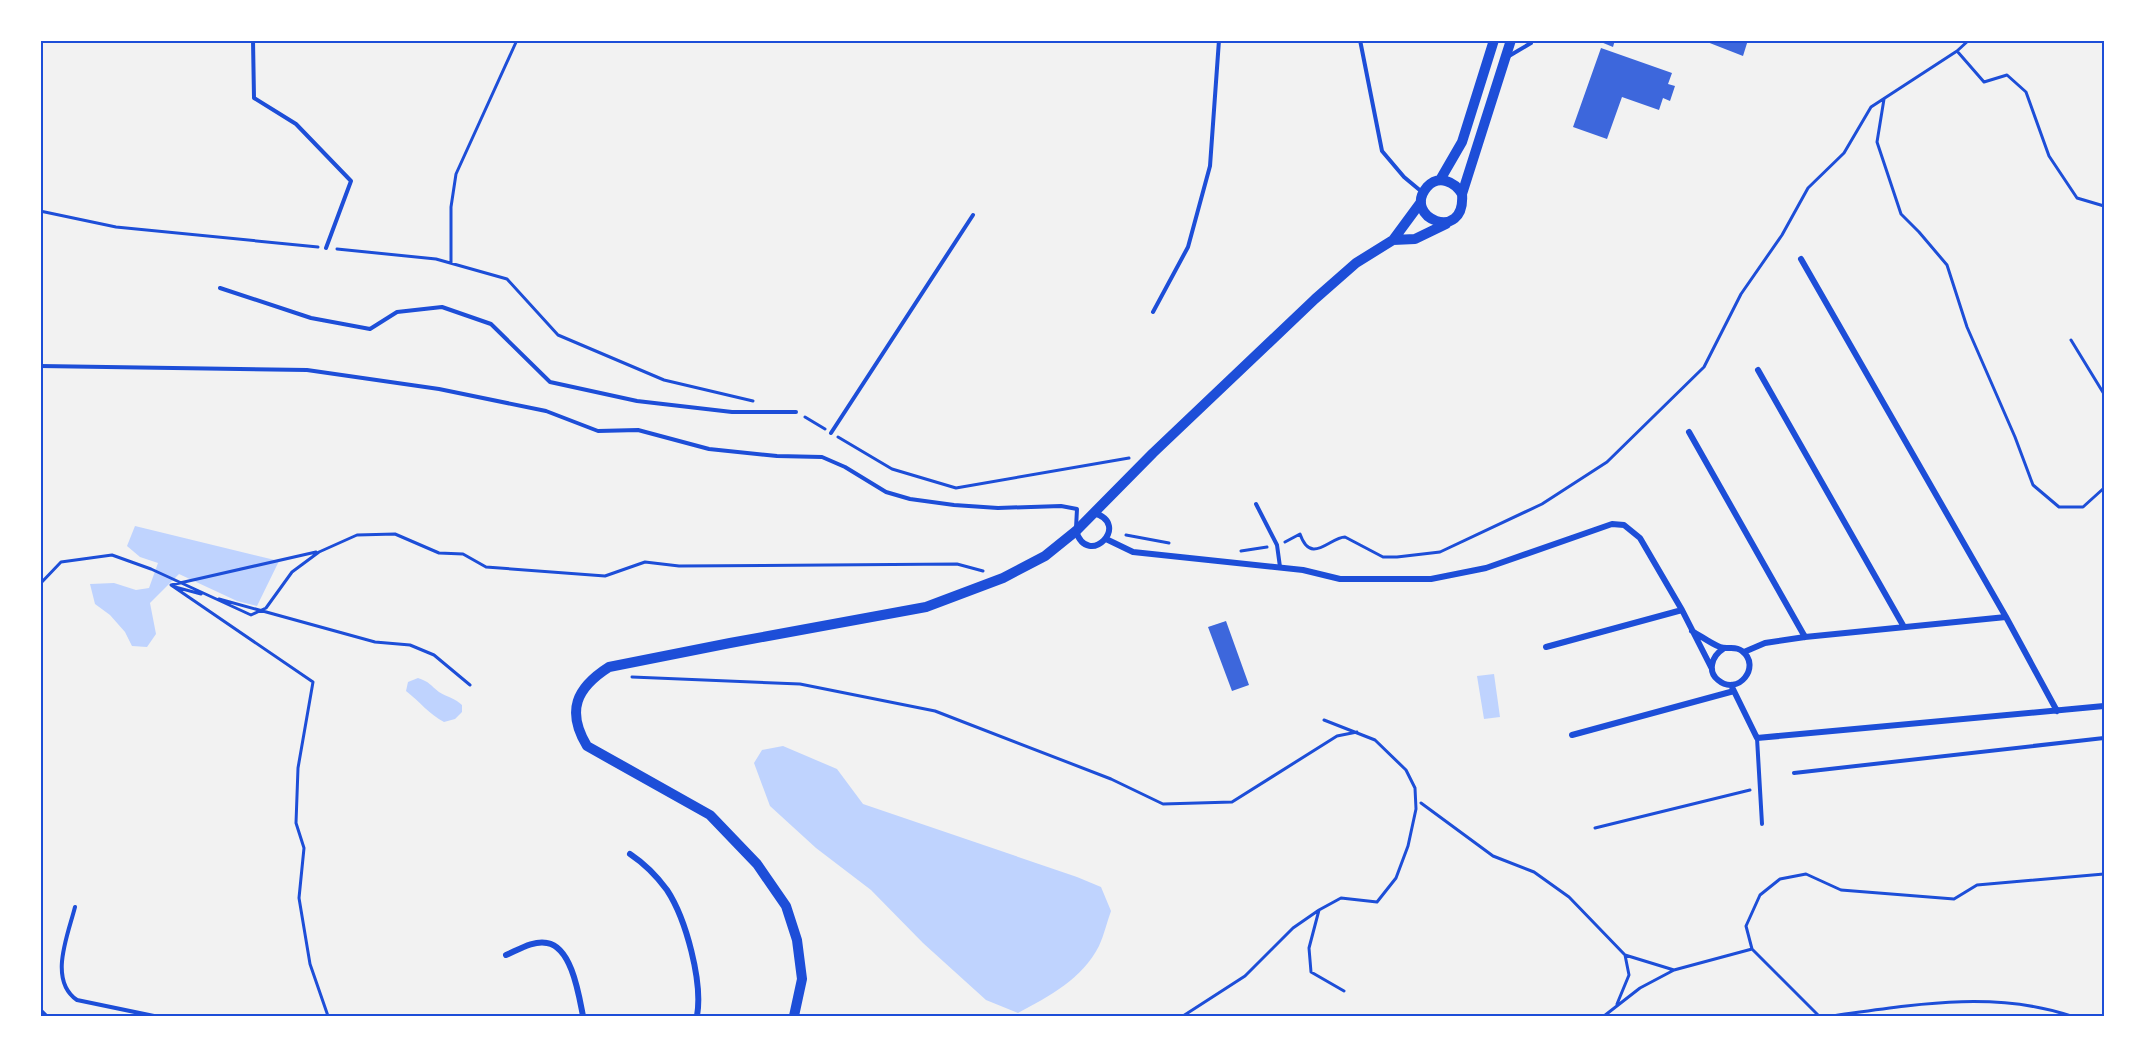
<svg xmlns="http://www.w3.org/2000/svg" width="2145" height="1057" font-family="Quicksand,sans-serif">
<rect width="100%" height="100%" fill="#f2f2f2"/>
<!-- water -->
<path fill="#bfd3fe" d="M135,526L279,561L257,606L237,601L179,574L150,603L156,634L147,647L132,646L125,632L110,615L95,604L90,584L114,583L136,590L149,588L158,563L140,557L127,546Z
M1494,674L1500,717L1484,719L1477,676Z
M418,678C430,682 430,685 439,692C447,697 455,698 462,705V712L455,719L444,722C430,715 419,701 406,691L408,682Z
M783,746L837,769L863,804L1077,877L1101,887L1111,911C1107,922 1104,935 1099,946C1082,979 1050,996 1018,1013L986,1000L923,943L871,890L816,848L770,806L754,763L762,750Z"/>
<!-- building -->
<path fill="#3d67dc" d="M1596,40H1615L1613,47Z
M1702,40H1748L1743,56Z
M1601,48L1672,73L1668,84L1675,86L1670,101L1663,98L1659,110L1622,97L1607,139L1573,127Z
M1226,621L1249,685L1232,691L1208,627Z"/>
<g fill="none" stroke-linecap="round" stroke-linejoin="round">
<!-- path -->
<path stroke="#1d4ed8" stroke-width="3" d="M1957,51L1984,82L2007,75L2026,92L2049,156L2077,198L2104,206
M1884,99L1877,142L1901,214L1919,232L1947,265L1967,327L2015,437L2033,485L2059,507H2083L2104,488
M40,211L116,227L318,247
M337,249L436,259L507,279L558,335L664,380L753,401
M451,263V207L456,174L517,40
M2071,340L2104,394
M805,417L825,429
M838,437L892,469L956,488L1129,458
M1126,535L1169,543
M1285,542L1300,534C1311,566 1330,537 1345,537L1383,557H1397L1440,552L1542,504L1607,462L1704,367L1741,294L1782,235L1808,188L1844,153L1871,107L1957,51L1969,40
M1241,551L1267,547
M316,552L171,585L313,682L298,768L296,823L304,848L299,898L310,964L328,1016
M40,584L61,562L112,555L151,569L251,615L266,608L292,572L319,552L357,535L395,534L439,553L463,554L486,567L605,576L645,562L679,566L957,564L983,571
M175,587L201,594
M219,599L375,642L410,645L434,655L470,685
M632,677L800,684L935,711L1111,779L1163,804L1232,802L1337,736L1357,732
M1421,803L1493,856L1534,872L1569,897L1625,955L1674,970
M1595,828L1750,790
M1319,910L1341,898L1377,902L1396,878L1408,846L1416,809L1415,788L1406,770L1375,740L1324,720
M1752,949L1746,926L1760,895L1780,879L1806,874L1841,890L1954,899L1977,885L2104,874
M1617,1004L1629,975L1625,955
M1183,1016L1245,976L1293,928L1319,910L1309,948L1311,972L1344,991
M1604,1016L1640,988L1674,970L1752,949L1819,1016
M1832,1016C1911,1005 1994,990 2071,1016"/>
<!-- service -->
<path stroke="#1d4ed8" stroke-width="4" d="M253,40L254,98L296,124L351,181L326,248
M1360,40L1382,151L1404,177L1422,192
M1509,56L1531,43L1532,40
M220,288L311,318L370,329L397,312L442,307L491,324L550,382L637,401L732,412H796
M1153,312L1188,247L1210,166L1219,40
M40,366L307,370L439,389L546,411L598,431L638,430L709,449L777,456L822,457L845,467L886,492L910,499L954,505L998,508L1061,506L1077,509L1076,528
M831,433L973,215
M1256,504L1277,545L1280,567
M1757,738L1762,824
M1794,773L2104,738
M75,907C68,935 48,980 77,1000L154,1016"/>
<!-- minor -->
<path stroke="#1d4ed8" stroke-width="6" d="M1801,259L2006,617L2057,711
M1758,370L1904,627
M1689,432L1805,637
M1076,531C1088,569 1132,524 1094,513
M1106,539L1133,552L1303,570L1340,579H1431L1486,568L1612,524L1624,525L1640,538L1682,610L1712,669
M1692,631C1701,636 1710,643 1720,647C1727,650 1735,645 1742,651C1762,666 1738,697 1718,680C1707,671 1712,656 1723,649
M1546,647L1682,610
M1744,652L1765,643L1805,637L2006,617
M1731,685L1757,738L2104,706
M1572,735L1734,691
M630,854C645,864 656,875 667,890C686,919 703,982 697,1016
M506,955C518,950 534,940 547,943C572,947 579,996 583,1016
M40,1011L45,1016"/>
<!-- tertiary -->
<path stroke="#1d4ed8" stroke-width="10" d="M1440,180L1462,142L1494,40
M1462,194C1455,182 1439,174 1427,187C1401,218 1466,244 1462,194L1511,40
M1393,240L1415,239L1446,224
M794,1016L802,979L797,940L786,906L757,864L710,815L587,746C566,711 576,688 609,667L730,643L926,607L1003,578L1045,556L1076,531L1153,453L1315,299L1356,263L1393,240L1421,202"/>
</g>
<!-- border -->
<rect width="2145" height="1057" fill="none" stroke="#ffffff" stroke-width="84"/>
<rect x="42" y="42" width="2061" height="973" fill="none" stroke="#1d4ed8" stroke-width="2"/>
</svg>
